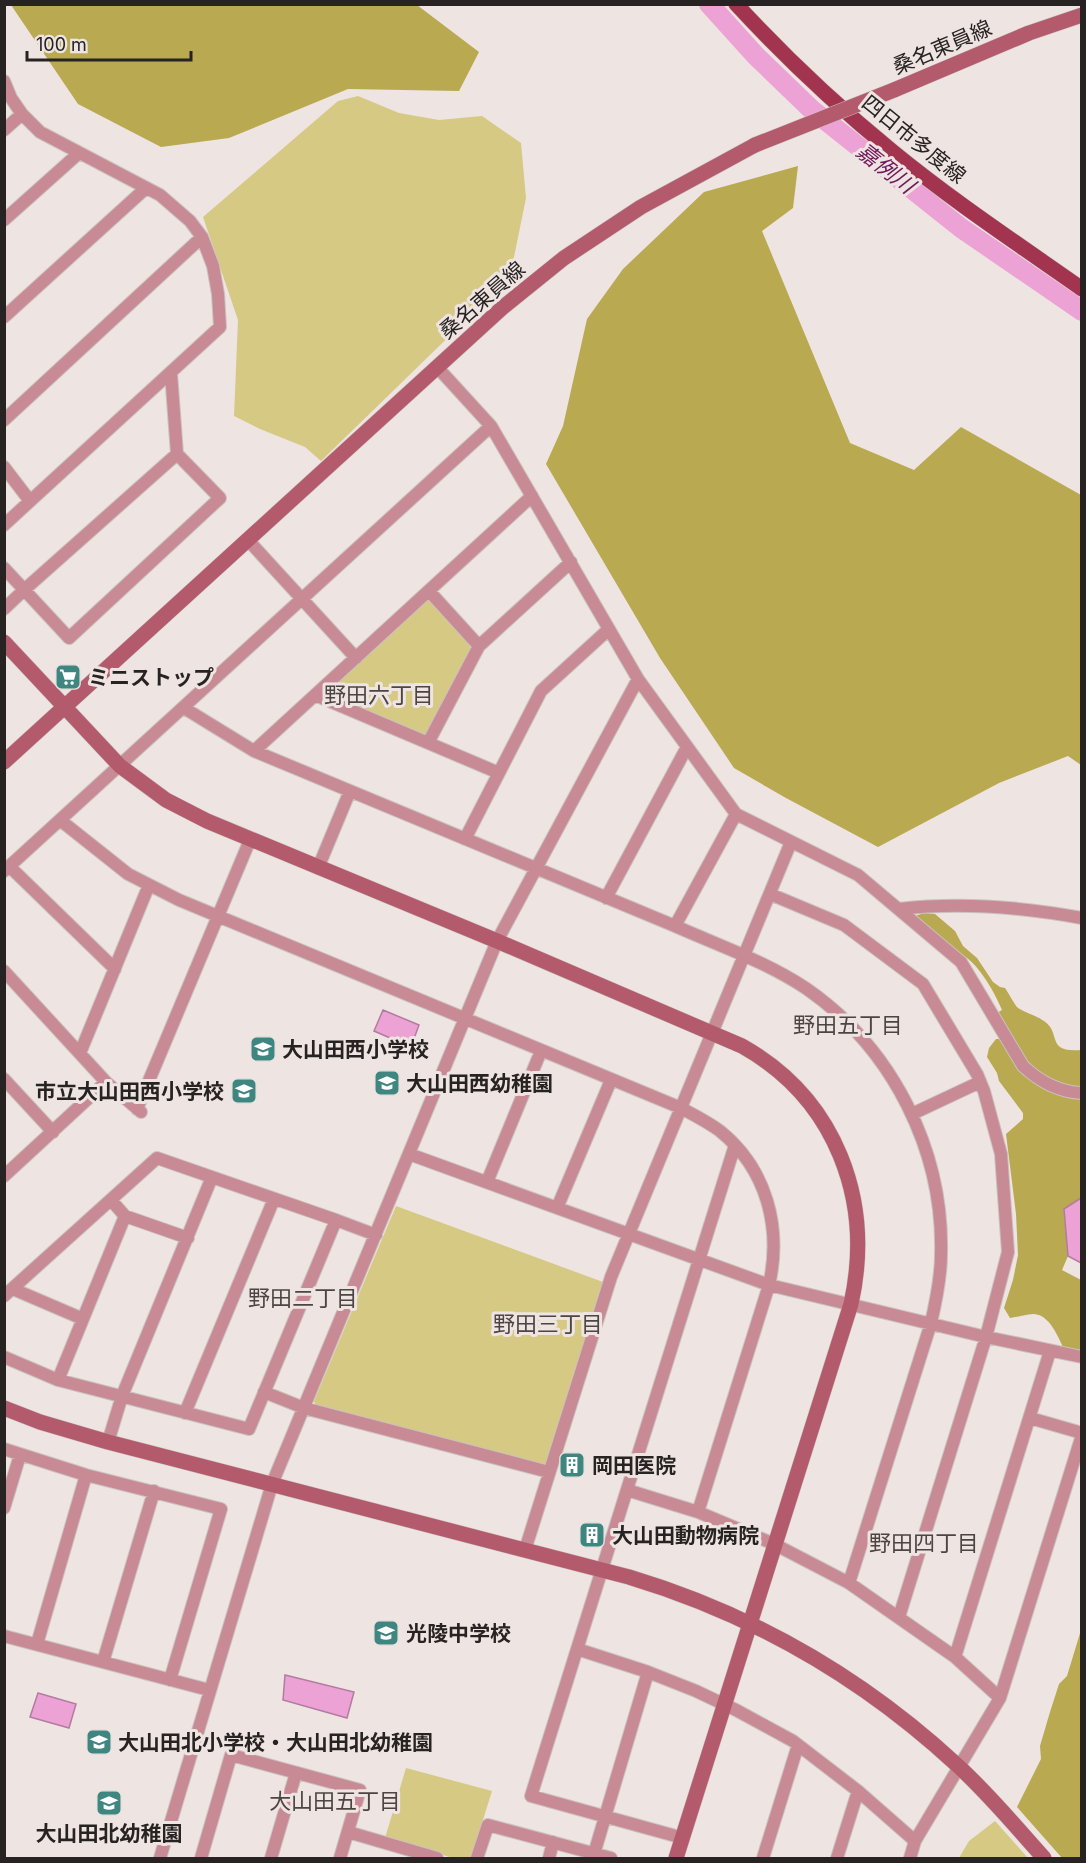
<svg xmlns="http://www.w3.org/2000/svg" width="1086" height="1863" font-family="Inter,'Noto Sans JP',sans-serif">
<rect width="100%" height="100%" fill="#eee4e1"/>
<!-- green -->
<path fill="#d6c984" d="M358,96L399,113L439,120L482,116L521,143L526,198L514,257L505,282L321,461L305,447L260,429L234,416L238,320L203,217L338,101Z
M425,601H431L470,645L471,650L427,734L423,736L329,696L327,692Z
M396,1206L603,1282L547,1464L542,1465L315,1405L314,1401Z
M406,1768L492,1791L471,1858H453L385,1838Z
M995,1821L1028,1858H959L969,1841Z"/>
<!-- forest -->
<path fill="#b9a950" d="M11,5H417L479,52L459,91L348,89L229,138L161,147L78,104Z
M798,166L793,208L762,231L850,443L914,470L961,427L1081,495V765L1068,756L999,783L878,847L786,798L734,768L660,658L546,464L563,426L587,319L623,269L704,192Z
M924,913L935,914L955,931L963,946L977,958L993,982L1000,987L1005,988C1008,992 1015,1006 1018,1008C1026,1013 1037,1016 1044,1021C1062,1033 1045,1053 1081,1050V1089C1075,1088 1068,1087 1063,1086C1028,1075 1014,1041 997,1013L1002,1010C994,991 976,958 956,952L915,916Z
M996,1039H1001L1021,1070L1081,1098V1198L1064,1209L1068,1256L1062,1270L1081,1280V1354L1064,1349C1058,1337 1050,1315 1034,1314C1028,1314 1018,1317 1010,1318L1004,1308L1013,1280L1018,1255L1016,1214L1006,1134L1023,1119V1113L999,1081L997,1073L987,1057L989,1048Z
M1081,1630V1858H1062L1017,1807L1041,1759L1040,1746L1050,1712L1059,1684L1067,1676Z"/>
<!-- water -->
<path fill="#eda2d6" stroke="#b27ca0" stroke-width="1.5" d="M383,1010L419,1025L411,1047L374,1031Z
M1081,1198V1263L1068,1256L1064,1209Z
M285,1675L354,1692L347,1718L283,1700Z
M38,1693L76,1704L69,1728L30,1717Z"/>
<g fill="none" stroke-linecap="round" stroke-linejoin="round">
<!-- river -->
<path stroke="#eda2d6" stroke-width="20" d="M709,4L756,56L811,109L961,228L1082,311"/>
<!-- street casing -->
<g stroke="#cac1bf" stroke-width="14">
<path id="street" d="M4,81L11,98L22,114L40,132L160,195L190,221L202,237L213,266L218,294L220,327L4,525
M4,130L22,114
M4,220L79,153
M4,317L146,188
M438,368L491,426L638,679L736,814L858,875L961,962L1023,1066C1040,1082 1058,1092 1082,1093
M4,420L202,237
M4,467L30,501
M248,540L356,658
M4,568L69,638L220,498L177,454L171,373
M429,591L479,646
M4,609L24,590L177,454
M315,695L499,773
M184,708L254,751L675,926L736,814
M428,743L479,646L571,562
M254,751L532,496
M60,820L128,874L179,900L681,1108C694,1115 708,1122 720,1131C767,1169 782,1228 769,1285L698,1512
M465,839L541,691L609,629
M9,866L115,969
M318,868L350,791
M4,871L491,426
M770,894L844,925L923,984L977,1074L984,1091L1001,1154L1008,1252L986,1337L899,1617
M606,898L687,747
M899,909C959,902 1022,907 1082,918
M675,926C720,946 767,962 807,989C893,1049 944,1151 941,1255C941,1278 936,1301 931,1323L849,1583
M4,971L106,1082L141,1112
M80,1053L149,885
M4,1079L53,1132
M137,1109L250,840
M912,1114L980,1082
M409,1154L769,1285L986,1337L1082,1357
M4,1176L106,1082
M487,1182L541,1051
M111,1200L125,1216L188,1238
M557,1208L611,1080
M336,1220L376,1235
M13,1289L83,1319
M4,1296L157,1158L336,1220L249,1429L58,1380L4,1357
M58,1380L125,1216
M264,1392L304,1408L549,1472
M185,1413L274,1199
M1030,1418L1082,1433
M108,1442L122,1396L212,1177
M4,1449L86,1475L221,1509L170,1680
M627,1490L698,1512L774,1544L849,1583L955,1657L1000,1698
M4,1508L20,1455
M525,1550L611,1277L791,842
M4,1636L209,1690
M37,1644L86,1475
M577,1649L648,1672L696,1691L736,1710L793,1741L858,1791L915,1841
M955,1657L1050,1351
M103,1662L154,1491
M348,1832L437,1858
M683,1838L531,1796L735,1145
M594,1854L648,1672
M160,1858L272,1484L497,941L638,679
M201,1858L231,1755L360,1790L340,1858
M271,1858L296,1773
M477,1858L488,1825L611,1858
M549,1858L553,1842
M763,1858L798,1745
M837,1858L858,1791
M910,1858L915,1841L1000,1698L1082,1435"/>
</g>
<!-- secondary casing -->
<g stroke="#cac1bf" stroke-width="16">
<path id="secondary" d="M894,90L1029,33L1082,15
M4,642L120,766L166,800L207,821L497,941L742,1046C836,1099 874,1200 851,1304L676,1858
M4,762L502,308L564,258L641,207L755,145
M4,1408L40,1422L108,1442L629,1577C752,1614 863,1678 957,1765C989,1794 1016,1827 1044,1858"/>
</g>
<!-- primary casing -->
<g stroke="#cac1bf" stroke-width="16">
<path id="primary" d="M736,4C785,57 837,106 892,151C953,201 1018,244 1082,289"/>
</g>
<!-- street -->
<use href="#street" stroke="#c88a94" stroke-width="12"/>
<!-- secondary -->
<use href="#secondary" stroke="#b35a6c" stroke-width="15"/>
<!-- primary -->
<use href="#primary" stroke="#a23450" stroke-width="15"/>
<!-- secondary-bridge casing -->
<g stroke="#cac1bf" stroke-width="16" stroke-linecap="butt">
<path id="secondary-bridge" d="M755,145L894,90"/>
</g>
<!-- secondary-bridge -->
<use href="#secondary-bridge" stroke="#b35a6c" stroke-width="15"/>
</g>
<!-- icons -->
<defs>
<g id="supermarket-square" transform="scale(1.35)"><rect x="-9" y="-9" width="18" height="18" rx="4" fill="#3f8681" stroke="#eee4e1"/><path d="M-6-5.5h2.5l.6 2H6L4.5 2H-2.5L-4.4-4H-6ZM-1.5 3.2a1.3 1.3 0 1 0 .1 0ZM3 3.2a1.3 1.3 0 1 0 .1 0Z" fill="#fff"/></g>
<g id="school-square" transform="scale(1.35)"><rect x="-9" y="-9" width="18" height="18" rx="4" fill="#3f8681" stroke="#eee4e1"/><path d="M0-5L7-2L0 1L-7-2ZM-4 1L0 2.5L4 1V4Q0 6-4 4Z" fill="#fff"/></g>
<g id="building-square" transform="scale(1.35)"><rect x="-9" y="-9" width="18" height="18" rx="4" fill="#3f8681" stroke="#eee4e1"/><path d="M-4-6H4V6H1V3H-1V6H-4ZM-2.5-4.3h1.7v1.8h-1.7ZM.8-4.3h1.7v1.8H.8ZM-2.5-1h1.7V.8h-1.7ZM.8-1h1.7V.8H.8Z" fill="#fff"/></g>
</defs>
<g fill-rule="evenodd">
<use href="#supermarket-square" x="68" y="677"/>
<use href="#school-square" x="263" y="1049"/>
<use href="#school-square" x="387" y="1083"/>
<use href="#school-square" x="244" y="1091"/>
<use href="#building-square" x="572" y="1465"/>
<use href="#building-square" x="592" y="1535"/>
<use href="#school-square" x="386" y="1633"/>
<use href="#school-square" x="99" y="1742"/>
<use href="#school-square" x="109" y="1803"/>
</g>
<g text-anchor="middle" dominant-baseline="central" stroke-width="6" stroke-linejoin="round" paint-order="stroke">
<!-- street labels -->
<g font-size="21" fill="#272322" stroke="#eee4e1">
<text transform="translate(942 47) rotate(-23)">桑名東員線</text>
<text transform="translate(914 139) rotate(39)">四日市多度線</text>
<text transform="translate(482 300) rotate(-41)">桑名東員線</text>
</g>
<!-- poi labels -->
<g font-size="21" font-weight="bold" fill="#272322" stroke="#eee4e1" text-anchor="start">
<text x="88" y="677">ミニストップ</text>
<text x="282" y="1049">大山田西小学校</text>
<text x="406" y="1083">大山田西幼稚園</text>
<text x="224" y="1091" text-anchor="end">市立大山田西小学校</text>
<text x="592" y="1465">岡田医院</text>
<text x="612" y="1535">大山田動物病院</text>
<text x="406" y="1633">光陵中学校</text>
<text x="118" y="1742">大山田北小学校・大山田北幼稚園</text>
<text x="109" y="1833" text-anchor="middle">大山田北幼稚園</text>
</g>
<!-- water labels -->
<g font-size="22" font-style="italic" fill="#6f185b" stroke="#eee4e1">
<text transform="translate(886 168) rotate(38)">嘉例川</text>
</g>
<!-- neighbourhood labels -->
<g font-size="22" fill="#4d4542" stroke="#eee4e1">
<text x="379" y="695">野田六丁目</text>
<text x="848" y="1025">野田五丁目</text>
<text x="303" y="1298">野田二丁目</text>
<text x="548" y="1324">野田三丁目</text>
<text x="924" y="1543">野田四丁目</text>
<text x="335" y="1801">大山田五丁目</text>
</g>
</g>
<!-- border -->
<rect width="1086" height="1863" fill="none" stroke="#272322" stroke-width="12"/>
<!-- scale -->
<path d="M27 51v9h164v-9" fill="none" stroke="#272322" stroke-width="3"/>
<text x="36" y="51" font-size="18" fill="#272322" stroke="#eee4e1" stroke-width="4.5" paint-order="stroke">100 m</text>
</svg>
